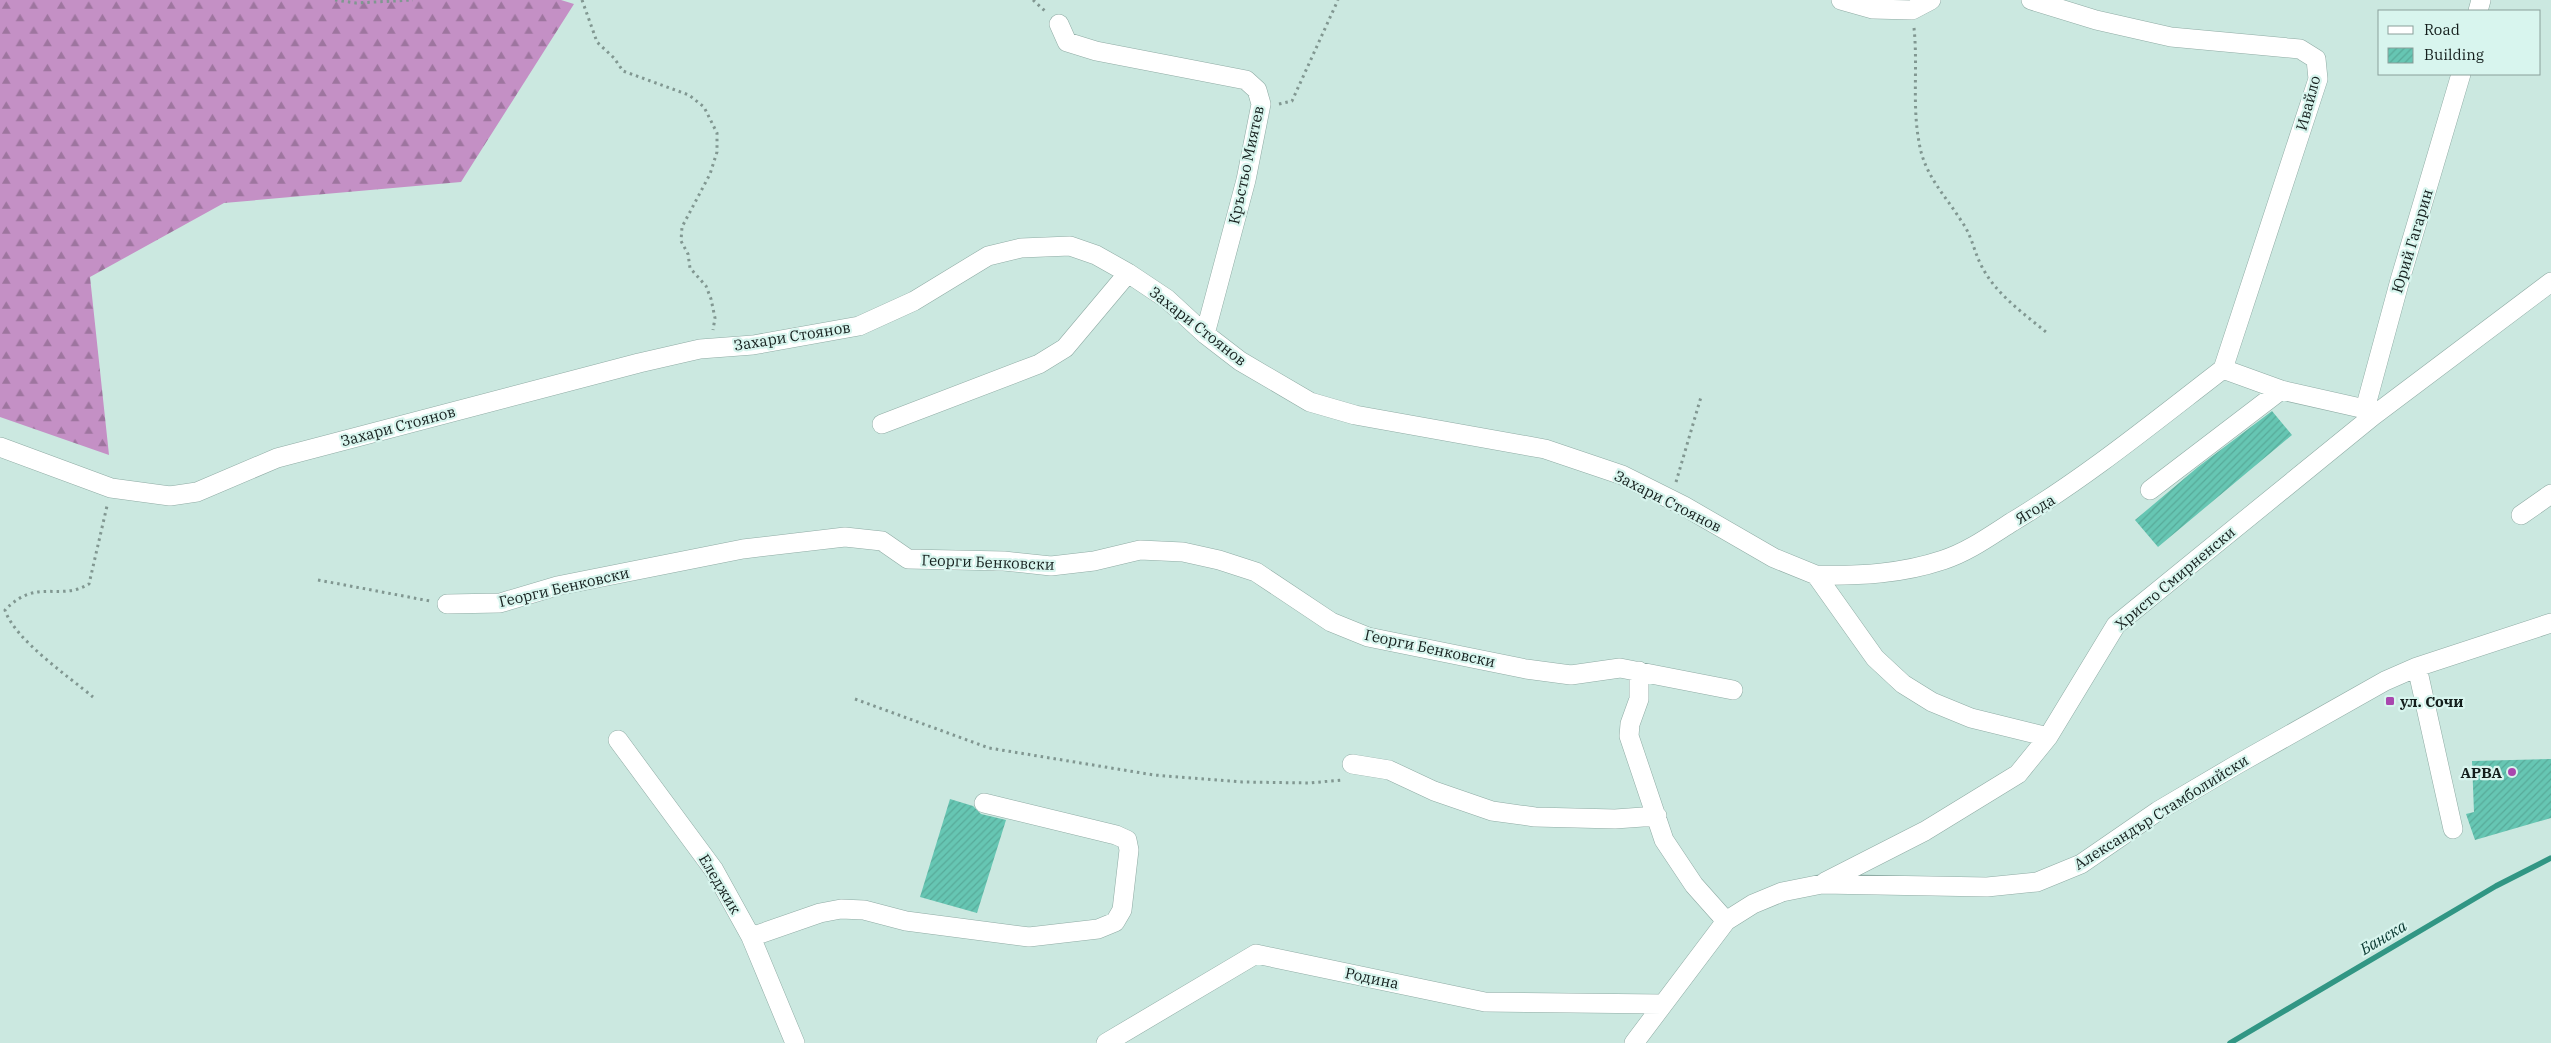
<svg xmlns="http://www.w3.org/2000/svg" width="2551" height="1043" font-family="'IBM Plex Serif',serif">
<defs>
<pattern id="forest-firs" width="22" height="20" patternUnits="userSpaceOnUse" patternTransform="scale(1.25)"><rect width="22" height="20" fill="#c490c5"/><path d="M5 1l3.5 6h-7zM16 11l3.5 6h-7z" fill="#9e759f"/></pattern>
<pattern id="building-hatch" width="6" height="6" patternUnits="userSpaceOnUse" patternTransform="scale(1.25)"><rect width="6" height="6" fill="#66c6b3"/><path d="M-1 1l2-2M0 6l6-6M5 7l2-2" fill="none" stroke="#58aa99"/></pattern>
</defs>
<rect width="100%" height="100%" fill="#cbe8e0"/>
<!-- forest -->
<path fill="url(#forest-firs)" d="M0,0H561L574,4L461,182L224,203L90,277L109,455L0,417Z"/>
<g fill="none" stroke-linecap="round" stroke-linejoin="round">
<!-- stream -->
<path stroke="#319684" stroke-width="5.5" d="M2230,1043L2496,886L2551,858"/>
</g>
<!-- building -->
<path fill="url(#building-hatch)" d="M2272,411L2292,435L2158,547L2135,520L2198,467Z
M2551,759V818L2475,840L2466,814L2474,812L2472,761Z
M950,799L973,806L981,814L1006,820L977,913L920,897Z"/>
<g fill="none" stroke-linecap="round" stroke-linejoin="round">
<!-- minor casing -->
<g stroke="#8faba4" stroke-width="20">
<path id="minor" d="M1841,0L1873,9L1912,10L1931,0
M2031,0L2096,20L2171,37L2300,49L2316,59L2318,79L2223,369
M2478,11L2481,0
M1059,24L1067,42L1096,51L1246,80L1257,90L1261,104L1246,180L1205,334
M2223,369L2281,390L2365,409L2373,416
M2365,409L2400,280L2461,74
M882,424L1039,364L1065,348L1128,273
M0,447L111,488L170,496L197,492L277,458L639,363L700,349L753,345L859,326L914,301L988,256L1021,248L1070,246L1096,255L1128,273L1167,299L1205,334L1240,361L1310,402L1355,415L1545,449L1622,475L1684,506L1774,558L1816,575L1875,658L1903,684L1932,702L1971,718L2048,737
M2150,490L2281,390
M2521,515L2551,494
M1816,575C1859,576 1901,574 1943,560C1968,552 1990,536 2012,522C2087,477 2154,422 2223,369
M447,604L500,603L557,586L743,549L845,537L882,541L908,559L1004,561L1051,566L1094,561L1140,550L1183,552L1219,560L1256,572L1331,622L1368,637L1526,669L1571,675L1620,668L1733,690
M2417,667L2453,829
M1639,671V699L1630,724L1629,736L1664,840L1694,885L1726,921
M618,740L714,870L751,937L795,1043
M1352,764L1389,770L1434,791L1492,811L1535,817L1615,819L1657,816
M1825,882L1925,831L2018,774L2048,737L2116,625L2373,416L2551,282
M751,937L820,913L841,909L864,910L906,921L1029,937L1098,929L1115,922L1122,910L1129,850L1127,840L1116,835L984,803
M1106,1043L1256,954L1485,1002L1662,1004
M1634,1043L1726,921L1753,904L1782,892L1822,884L1987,887L2037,882L2081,864L2158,811L2236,765L2385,681L2417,667L2551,623"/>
</g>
<!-- path -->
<path stroke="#819791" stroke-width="3" stroke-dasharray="2.5 4" stroke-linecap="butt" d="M335,0L356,3L413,0
M582,0L597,42L614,58L623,71L689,95L704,107L717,133V152L710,174L682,227L681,241L688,254L690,268L706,286L711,299L715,318L713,330
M1033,0L1045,11
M1914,28C1918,66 1912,105 1919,142C1924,175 1945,195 1962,222C1972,236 1974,252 1982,267C1996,294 2023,313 2046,332
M1279,104L1292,101L1338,0
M1676,482L1701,397
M318,580L430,601
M93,697C68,676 14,639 5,610C37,577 59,602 89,584L107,506
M855,699L989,748L1154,775L1242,782L1310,783L1342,780"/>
<!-- minor -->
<use href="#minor" stroke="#fff" stroke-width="19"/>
</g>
<!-- markers -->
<g fill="#a947ae" stroke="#d8f5ee" stroke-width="2">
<rect x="2385" y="696" width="10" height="10" rx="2.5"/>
<circle cx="2512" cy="772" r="5"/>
</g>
<g text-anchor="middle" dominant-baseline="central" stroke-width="4.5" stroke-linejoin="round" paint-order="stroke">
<!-- street labels -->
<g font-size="15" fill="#141e1c" stroke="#d8f5ee">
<text transform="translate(2308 103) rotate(-75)">Ивайло</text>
<text transform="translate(1246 165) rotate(-78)">Кръстьо Миятев</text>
<text transform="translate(2412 241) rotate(-73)">Юрий Гагарин</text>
<text transform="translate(1198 326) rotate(38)">Захари Стоянов</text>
<text transform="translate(792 336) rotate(-9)">Захари Стоянов</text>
<text transform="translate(398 426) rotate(-15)">Захари Стоянов</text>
<text transform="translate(1668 501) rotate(27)">Захари Стоянов</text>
<text transform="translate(2035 509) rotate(-31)">Ягода</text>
<text transform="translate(988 562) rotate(2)">Георги Бенковски</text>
<text transform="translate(2175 578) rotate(-40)">Христо Смирненски</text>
<text transform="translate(564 587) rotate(-13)">Георги Бенковски</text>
<text transform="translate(1430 648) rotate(12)">Георги Бенковски</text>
<text transform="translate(2161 812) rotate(-32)">Александър Стамболийски</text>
<text transform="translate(720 884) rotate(59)">Еледжик</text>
<text transform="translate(1372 978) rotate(12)">Родина</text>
</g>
<!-- poi labels -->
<g font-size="15" font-weight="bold" fill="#141e1c" stroke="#d8f5ee" text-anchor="start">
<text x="2400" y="701">ул. Сочи</text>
<text x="2502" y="772" text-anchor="end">АРВА</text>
</g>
<!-- water labels -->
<g font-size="16" font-style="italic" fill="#07362f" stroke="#d8f5ee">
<text transform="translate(2383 937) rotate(-31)">Банска</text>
</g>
</g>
<!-- legend -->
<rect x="2378" y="10" width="162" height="65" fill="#d8f5ee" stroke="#8a9f9a"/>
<rect x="2388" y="26" width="25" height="8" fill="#ffffff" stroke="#8a9f9a"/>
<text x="2424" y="35" font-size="15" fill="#141e1c">Road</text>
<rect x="2388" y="48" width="25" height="15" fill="url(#building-hatch)" stroke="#8a9f9a"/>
<text x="2424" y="60" font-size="15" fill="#141e1c">Building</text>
</svg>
